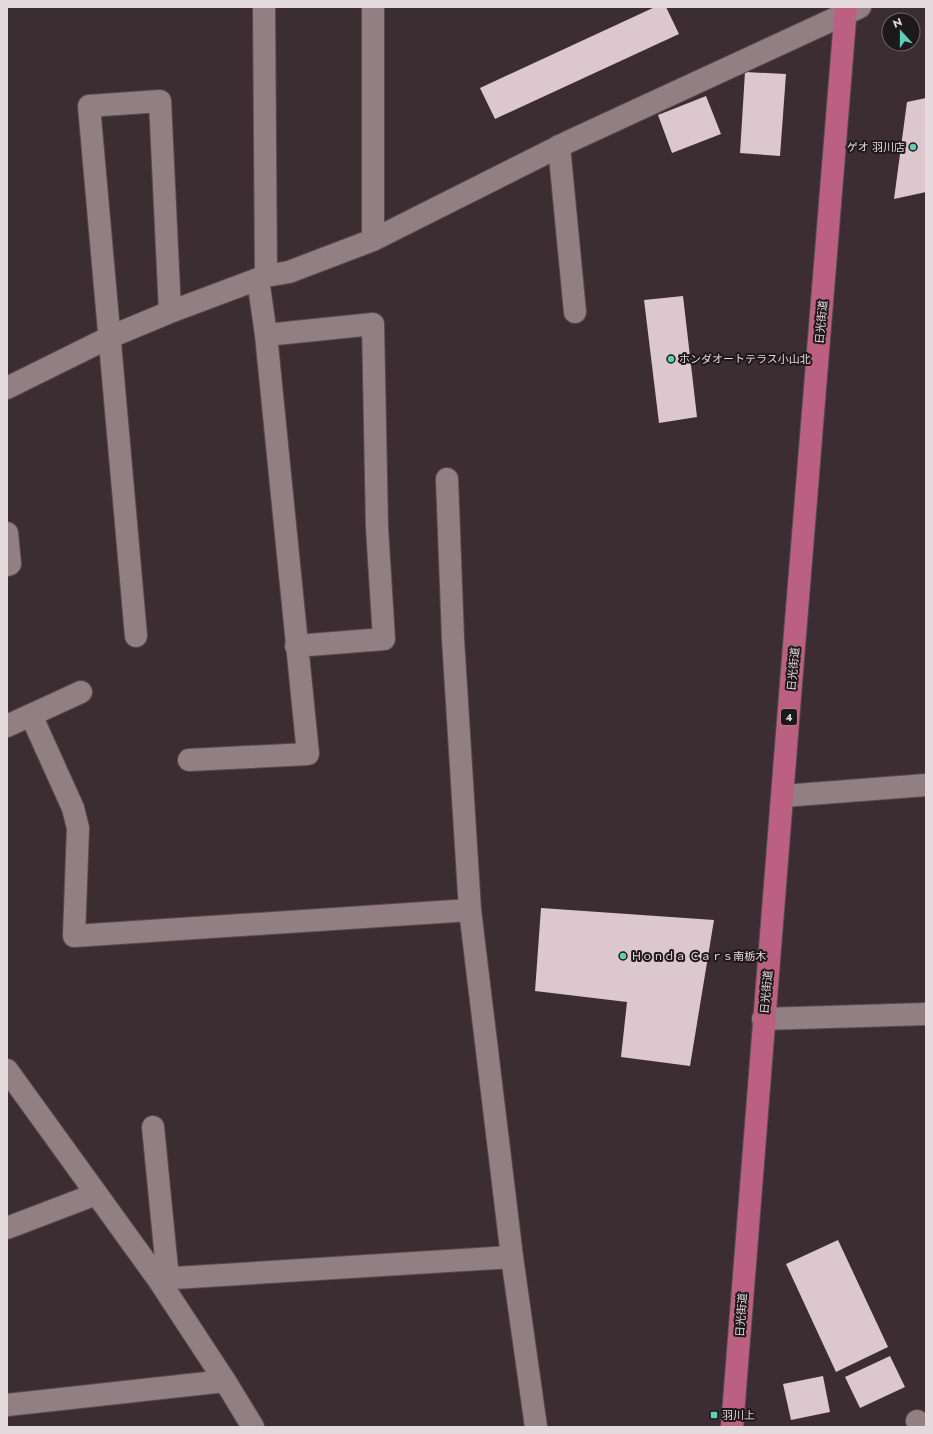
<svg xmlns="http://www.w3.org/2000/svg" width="933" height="1434" font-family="Jost,'Noto Sans JP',sans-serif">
<rect width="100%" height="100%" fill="#3c2d32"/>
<!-- building -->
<path fill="#dbc7cd" d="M655,7H666L679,34L495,119L480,88Z
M745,72L786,74L780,156L740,153Z
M706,96L721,134L672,153L658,115Z
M926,98V192L894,199L907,102Z
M683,296L697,417L659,423L644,300Z
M541,908L714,920L690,1066L621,1057L627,1002L535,991Z
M838,1240L888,1347L836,1372L786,1264Z
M890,1356L905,1387L860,1408L845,1377Z
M823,1376L830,1412L791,1420L783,1384Z"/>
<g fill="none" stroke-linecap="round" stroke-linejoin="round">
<!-- minor casing -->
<g stroke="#594c50" stroke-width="24">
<path id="minor" d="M264,7L266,276
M559,146L575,312
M373,240V7
M266,335L373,324L377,528L384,639L296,646
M7,388L110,337L170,312L266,276L289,272L373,240L568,142L860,7
M447,479L453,639L470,910L512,1257L536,1427
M7,533L10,564L7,565
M136,636L89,106L160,101L170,312
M31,715L73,808L78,828L74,936L470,910
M7,726L81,692
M189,760L308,754L266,335L258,279
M783,796L926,785
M763,1019L926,1014
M7,1070L158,1279L225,1381L253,1427
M153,1127L168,1279
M7,1228L96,1194
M158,1279L512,1257
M7,1405L225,1381
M917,1421L920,1427"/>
</g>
<!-- highway casing -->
<g stroke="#594c50" stroke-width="24">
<path id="highway" d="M732,1427C768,954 808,480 846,7"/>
</g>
<!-- minor -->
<use href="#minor" stroke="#917f84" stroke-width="22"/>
<!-- highway -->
<use href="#highway" stroke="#bb6080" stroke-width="22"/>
</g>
<!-- markers -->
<g fill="#5dceb8" stroke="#1f181a" stroke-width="1.5">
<circle cx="913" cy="147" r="4"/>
<circle cx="671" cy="359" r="4"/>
<circle cx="623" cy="956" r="4"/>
<rect x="710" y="1411" width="8" height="8" rx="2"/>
</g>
<g text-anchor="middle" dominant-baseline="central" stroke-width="4" stroke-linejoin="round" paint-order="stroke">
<!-- shield labels -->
<rect fill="#1f181a" stroke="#a99fa2" stroke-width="1" x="781" y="709" width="16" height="16" rx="3"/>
<g font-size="10" font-weight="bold" fill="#e4d9dc">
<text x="789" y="717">4</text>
</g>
<!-- poi labels -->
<g font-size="11" fill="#e4d9dc" stroke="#1f181a" text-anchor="start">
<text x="905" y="147" text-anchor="end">ゲオ 羽川店</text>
<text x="679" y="359">ホンダオートテラス小山北</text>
<text x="631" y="956">Ｈｏｎｄａ Ｃａｒｓ南栃木</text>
<text x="722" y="1415">羽川上</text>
</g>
<!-- street labels -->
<g font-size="11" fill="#e4d9dc" stroke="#1f181a">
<text transform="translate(821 322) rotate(-85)">日光街道</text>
<text transform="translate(793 669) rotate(-85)">日光街道</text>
<text transform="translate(766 992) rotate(-85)">日光街道</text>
<text transform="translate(741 1315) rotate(-86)">日光街道</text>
</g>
</g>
<!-- border -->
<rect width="933" height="1434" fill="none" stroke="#e4d9dc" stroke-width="16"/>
<!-- north arrow -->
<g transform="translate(901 32) rotate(339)"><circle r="19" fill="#1f181a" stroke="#6e6568"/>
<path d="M0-3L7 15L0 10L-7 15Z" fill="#5dceb8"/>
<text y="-6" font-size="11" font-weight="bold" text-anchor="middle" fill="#e4d9dc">N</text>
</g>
</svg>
